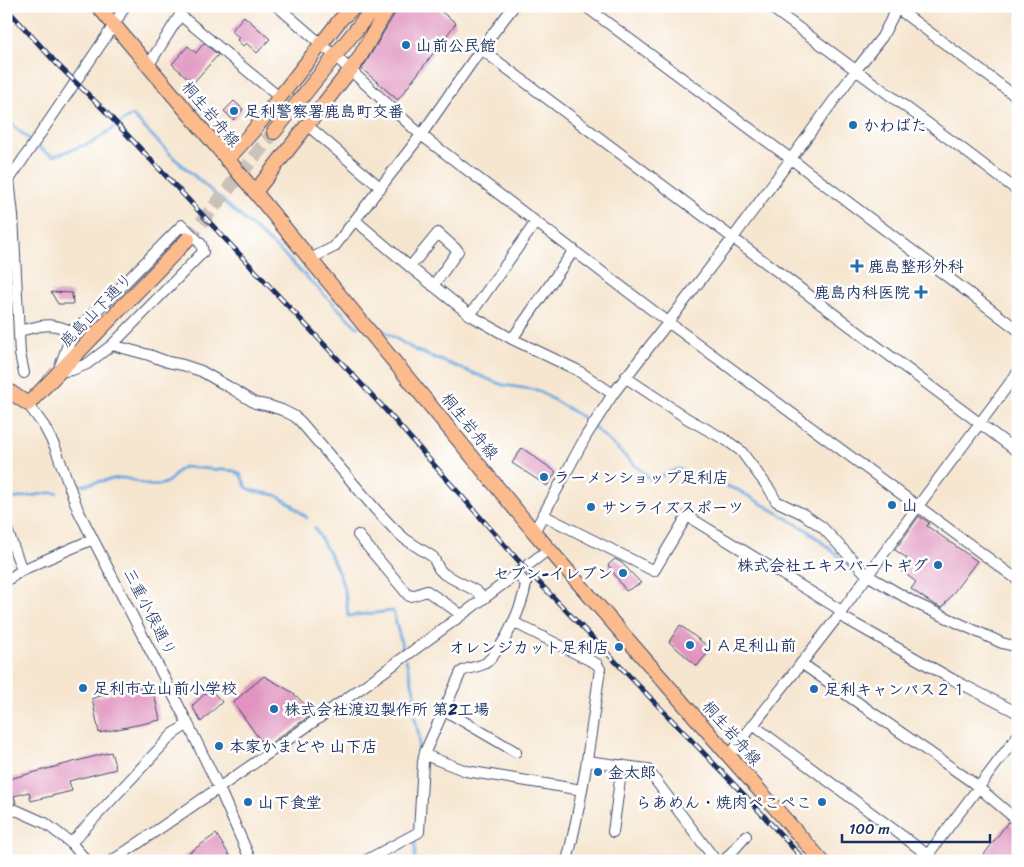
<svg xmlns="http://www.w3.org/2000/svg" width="1024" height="867" font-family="Sriracha,'Klee One',sans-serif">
<rect width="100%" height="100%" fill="#fff"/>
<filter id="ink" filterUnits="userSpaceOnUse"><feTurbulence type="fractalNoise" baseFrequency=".02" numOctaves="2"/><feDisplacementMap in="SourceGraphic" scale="10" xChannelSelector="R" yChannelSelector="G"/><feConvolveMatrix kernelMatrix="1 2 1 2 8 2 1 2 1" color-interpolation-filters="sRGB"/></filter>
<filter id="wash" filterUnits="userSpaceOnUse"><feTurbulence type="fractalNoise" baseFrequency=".0096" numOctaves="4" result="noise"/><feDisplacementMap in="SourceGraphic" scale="20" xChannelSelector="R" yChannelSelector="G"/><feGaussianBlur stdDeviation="1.12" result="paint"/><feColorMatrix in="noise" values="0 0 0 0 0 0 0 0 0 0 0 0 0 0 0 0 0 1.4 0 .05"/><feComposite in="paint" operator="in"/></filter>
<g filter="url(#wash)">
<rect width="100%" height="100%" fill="#f6e6d0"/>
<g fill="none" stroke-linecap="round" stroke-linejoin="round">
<!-- stream -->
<path stroke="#6eabe0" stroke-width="3" d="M6,120L45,152L54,156L93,142L132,115L174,158L281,252L356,326L358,327
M374,329L382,330L415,350L503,385L537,390L584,418L651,480L678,469L738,490L807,530L859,573
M77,486C91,484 106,479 120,478C135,477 145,490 163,484C175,480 175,470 184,467L235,471L241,475L246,487L254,491L276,495L291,504L307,518
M6,500L48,493H57
M315,528C325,546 339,569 344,589C347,598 347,607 348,616L393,611L404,654
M880,588L897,598
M406,660L415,694L413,710L419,736L417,776
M415,861V837"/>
</g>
<g id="blocks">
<!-- building -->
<path fill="#e094bf" d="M398,6H434L456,23L398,100L362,69L397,10Z
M244,16L270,39L257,53L246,43L243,46L237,40L239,37L231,31Z
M204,43L218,55L193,83L172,64L188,46L196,53Z
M234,101L243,109L233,120L224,111Z
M51,292L72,293L73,304H58Z
M522,448L556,472L547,486L512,463Z
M919,516L929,523L927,526L977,561L942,608L930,602L911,589L916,582L899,569L907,558L895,550Z
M615,559L622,563L641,583L626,591L608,565Z
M680,625L711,649L697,666L669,642Z
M264,676L292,692L314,713L265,747L233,702Z
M152,685L160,720L99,733L92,698Z
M210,689L222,702L201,722L192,706Z
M111,752L116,769L69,781L72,791L31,801L29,792L14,796L16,803L6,806V778L9,777V779Z
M1008,822L1018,829V861H989L983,856Z
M216,834L233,861H177Z"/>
</g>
</g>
<g filter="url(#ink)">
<use href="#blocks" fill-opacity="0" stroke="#3c4a6f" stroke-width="1"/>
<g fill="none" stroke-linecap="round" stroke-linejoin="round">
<!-- major-tunnel -->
<path stroke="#cac1b9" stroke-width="14" stroke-dasharray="14 7" stroke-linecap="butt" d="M188,239L274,132"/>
<!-- minor casing -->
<g stroke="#3c4a6f" stroke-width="12">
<path id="minor" d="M277,6L335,56L421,135L668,322L1018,580
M585,6L791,159L1018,330
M769,6L964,150L1018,191
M894,6L1018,98
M481,49L1018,452
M148,66L180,15L279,97
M307,125L381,188
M6,176L9,180L13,215L20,354L24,373
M9,180L114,25L125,6
M356,221L410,267L470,315L512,339L577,370L613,394
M182,225L201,244L203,252L112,345L87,364L72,370L58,372L67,347L81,325L109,299Z
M310,259L334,247L421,135L481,49L514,6
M410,267L438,233L458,251L433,286
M470,315L536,222
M19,331C43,325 51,321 75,333
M512,339L574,250
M112,345L149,355L168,362L183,365L201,371L229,387L255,403L270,406L282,410L294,416L300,421L376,510L395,530L405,539L433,557L439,569L444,574L476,591L484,598
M625,377L688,419L726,440L741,451L770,490L776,501L803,514L822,527L867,575L917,604L1002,643L1018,647
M28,404L44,426L55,447L78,510L188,724L219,788L251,861
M543,515L654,571L687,516L842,611
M6,527L22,570
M534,532L586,436L613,394L733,238L856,70L882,37L898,6
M358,535L409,596C416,596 421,592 427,591L452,608L461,615
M6,581L22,570L93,539
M839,615L952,679L1018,713
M513,622L597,664L600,669C591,733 583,798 567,861
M801,663L972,782L1018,821
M444,710L516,752
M753,725L936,861
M425,755L466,771L582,790
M729,756L839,615L918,506L1018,372
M587,761L647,769L716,861
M6,814L16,810L45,823L71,843L87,861
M613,832L622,765
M71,843L173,734L188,724
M112,861C260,760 408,658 549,549
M365,861L419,832L423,762L425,752L461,672C469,666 480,668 487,662C505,646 522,607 526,584L517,574
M724,861L746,836
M923,861L1018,735"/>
</g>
<!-- major casing -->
<g stroke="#3c4a6f" stroke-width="16">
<path id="major" d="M98,6L255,192L534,532L729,756L822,861
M274,132L375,6
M227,160L254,130L340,20L355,6
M255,192L358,60L389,6
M6,389L28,404L188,239"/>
</g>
<!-- minor -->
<use href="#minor" stroke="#fff" stroke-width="10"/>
<!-- major -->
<use href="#major" stroke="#fbbb8c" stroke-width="14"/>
<!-- rail casing -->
<g stroke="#1b2f5e" stroke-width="5">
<path id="rail" d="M6,8L57,64L104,110L382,406L525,568L751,802L805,861"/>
</g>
<!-- rail -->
<use href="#rail" stroke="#fff" stroke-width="3" stroke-dasharray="9" stroke-linecap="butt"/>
</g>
</g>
<!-- markers -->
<g fill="#1f6fb2" stroke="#fff" stroke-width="2">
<circle cx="406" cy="45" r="5"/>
<circle cx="234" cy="111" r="5"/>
<circle cx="853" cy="125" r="5"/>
<path d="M854.5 258.5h5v5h5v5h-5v5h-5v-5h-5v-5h5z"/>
<path d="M918.5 284.5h5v5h5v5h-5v5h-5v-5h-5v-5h5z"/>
<circle cx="544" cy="477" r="5"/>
<circle cx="892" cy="505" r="5"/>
<circle cx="591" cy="507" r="5"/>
<circle cx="938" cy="565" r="5"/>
<circle cx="623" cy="573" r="5"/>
<circle cx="690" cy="645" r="5"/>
<circle cx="619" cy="647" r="5"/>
<circle cx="83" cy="688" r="5"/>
<circle cx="814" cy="689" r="5"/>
<circle cx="274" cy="709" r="5"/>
<circle cx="219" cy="746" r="5"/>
<circle cx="598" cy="772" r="5"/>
<circle cx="248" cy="802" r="5"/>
<circle cx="822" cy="802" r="5"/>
</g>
<g text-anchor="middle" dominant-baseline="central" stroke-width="5" stroke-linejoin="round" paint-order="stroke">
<!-- poi labels -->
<g font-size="16" font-weight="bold" fill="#1b2f5e" stroke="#fff" text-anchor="start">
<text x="416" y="45">山前公民館</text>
<text x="244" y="111">足利警察署鹿島町交番</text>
<text x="863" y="125">かわばた</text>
<text x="868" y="266">鹿島整形外科</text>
<text x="910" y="292" text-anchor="end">鹿島内科医院</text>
<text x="554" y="477">ラーメンショップ足利店</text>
<text x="902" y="505">山</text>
<text x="601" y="507">サンライズスポーツ</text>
<text x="928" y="565" text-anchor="end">株式会社エキスパートギグ</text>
<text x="613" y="573" text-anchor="end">セブン-イレブン</text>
<text x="700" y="645">ＪＡ足利山前</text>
<text x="609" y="647" text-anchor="end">オレンジカット足利店</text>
<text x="93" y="688">足利市立山前小学校</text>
<text x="824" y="689">足利キャンパス２１</text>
<text x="284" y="709">株式会社渡辺製作所 第2工場</text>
<text x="229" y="746">本家かまどや 山下店</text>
<text x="608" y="772">金太郎</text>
<text x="258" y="802">山下食堂</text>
<text x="812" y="802" text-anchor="end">らあめん・焼肉ぺこぺこ</text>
</g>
<!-- street labels -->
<g font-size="16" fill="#1b2f5e" stroke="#fff">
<text transform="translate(211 114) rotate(50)">桐生岩舟線</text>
<text transform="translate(96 310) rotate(-46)">鹿島山下通り</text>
<text transform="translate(470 426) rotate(51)">桐生岩舟線</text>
<text transform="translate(150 612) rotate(63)">三重小俣通り</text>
<text transform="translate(732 733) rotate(49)">桐生岩舟線</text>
</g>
</g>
<!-- margin -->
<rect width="1024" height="867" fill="none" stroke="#fff" stroke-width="25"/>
<!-- scale -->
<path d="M842 834v8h148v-8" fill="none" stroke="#1b2f5e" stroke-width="2.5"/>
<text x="849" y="834" font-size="15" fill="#1b2f5e" stroke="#ffffff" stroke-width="4" paint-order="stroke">100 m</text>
</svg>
